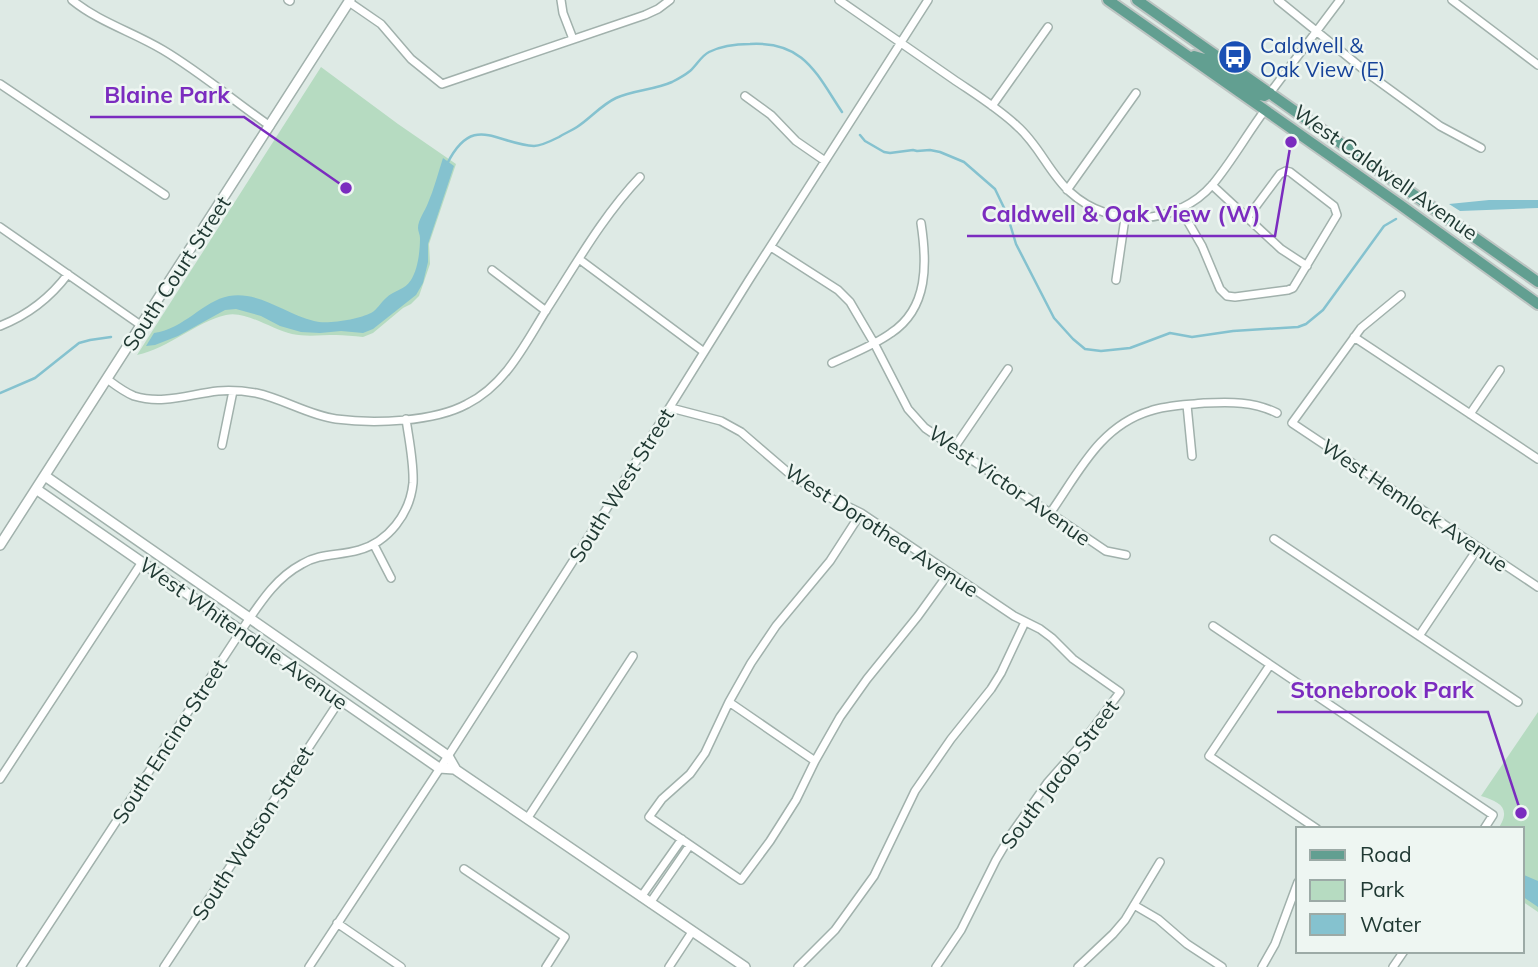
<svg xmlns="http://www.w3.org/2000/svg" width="1538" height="967" font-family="Mulish,sans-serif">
<rect width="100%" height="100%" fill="#deeae5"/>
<!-- green -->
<path fill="#b6dbc1" d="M321,67L398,124L456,164L429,244L430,264L419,296L411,304L403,308L373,333L363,337C354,336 344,335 336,335C321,335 306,337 292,334C272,330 246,310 226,315C195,322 170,348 137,355Z
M1538,712V912L1522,901V829H1498C1512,808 1500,802 1481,796Z"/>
<!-- water -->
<path fill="#85c2cf" d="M443,158L454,166L428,244V262L423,283L416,295L373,329L363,333L341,331L320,333L301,332L280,326L261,316L236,309L225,310L178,336L155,345L146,346L154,333C184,329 203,301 229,296C260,291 285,314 314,321C327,325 359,319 371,313C378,309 380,303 386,298C394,290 405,290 411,280C418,269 420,251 420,238C420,235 418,231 418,228C418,220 425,211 428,203C434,189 438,173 443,158Z
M1489,200H1538V208L1460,211L1449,204Z
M1522,874L1538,881V907L1522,896Z"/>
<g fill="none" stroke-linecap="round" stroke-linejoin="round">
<!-- stream -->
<path stroke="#85c2cf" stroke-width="2.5" d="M860,135L865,141L884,152L890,153L913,150L917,151L930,150L940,152L964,162L995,189L1007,214L1016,244L1054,318L1073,339L1085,349L1101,351L1130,348L1170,333L1192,337L1233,331L1298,327L1306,324L1323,310L1384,226L1396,219
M447,164C473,112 496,144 534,146C540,146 553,140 559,137C565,133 571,131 577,127C591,118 601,105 616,98C633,90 654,90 672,82C678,79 685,75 690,71C697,65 701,56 709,52C721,46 737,44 750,44C804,41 816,73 842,112
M0,393L35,378L79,343L90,340L111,337"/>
<!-- minor casing -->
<g stroke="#a1b1ac" stroke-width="10">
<path id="minor" d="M72,0C99,22 133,32 163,50C200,72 234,101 270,126
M288,0L290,1
M561,0L563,13L573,39
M839,0C877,26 915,53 953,79C975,94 998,108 1017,126C1039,145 1049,173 1070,192C1110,229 1177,226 1213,184C1232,161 1247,134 1265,110
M1278,0L1374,78L1440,126L1481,148
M1452,0L1538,65
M349,2L381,24L411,59L442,84L645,15L658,9L670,0
M0,84L165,195
M1270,93L1340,0
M745,96L771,115L796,141L825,161
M992,106L1048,27
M1212,185L1281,249L1307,266
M1067,190L1136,93
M1180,208L1202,246L1220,289L1227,296L1235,297L1288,290L1293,288L1337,215L1334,206L1290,172L1286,171L1280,174L1248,217
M0,227L142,326
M771,247L838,290L850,302L874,343L908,409L925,428L1106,551L1126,555
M579,259L704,352
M492,270L546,311
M1116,280L1125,218
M1401,295L1361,328L1292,423L1538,587
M0,326C28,315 50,298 68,274
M1354,337L1538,459
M832,363C851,354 873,346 891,333C929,308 927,262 921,223
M107,379C115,385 124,392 134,396C163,405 190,394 218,391C230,390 244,391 256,393C284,399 308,415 336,419C374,424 434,422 467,404C505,385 524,346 545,312C575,266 602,217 640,177
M1187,405L1192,456
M671,408L721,421L741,432L791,475L818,492L861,513L1014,616L1040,629L1052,638L1073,659L1120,692L1079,747L1048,782L1012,833L996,860L961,930L936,967
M1470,414L1500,370
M222,445L233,391
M954,448L1008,369
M1051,512C1079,472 1100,426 1150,411C1167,405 1186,405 1204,403C1230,402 1253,401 1277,413
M861,513L830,561L776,626L751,663L729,702L705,753L690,774L662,799L649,817L741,880L770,841L796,800L815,761L840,717L867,679L918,616L949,573
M1274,539L1518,702
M374,545L391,578
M1213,626L1493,815L1484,829
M1419,636L1478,548
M1270,665L1209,756L1317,829
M729,702L815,761
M0,779L142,562
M527,819L633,656
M464,869L565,937L546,967
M641,897L682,839
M650,903L690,845
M1134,905L1158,919L1187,944L1222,967
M337,923L401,967
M21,967L241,631C259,605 274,579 302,564C320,553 339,556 359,550C388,542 410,514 413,483C414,463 409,440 406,419
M164,967L340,700
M309,967L452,750L607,508L749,280L928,0
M669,967L692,932
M798,967L835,930L874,876L915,791L951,739L991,689L1001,673L1025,622
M1078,967L1113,934L1125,920L1160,862
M1262,967L1275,944L1298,882
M1393,967L1404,951"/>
</g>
<!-- tertiary casing -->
<g stroke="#a1b1ac" stroke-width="12">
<path id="tertiary" d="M45,476L448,756L456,770L745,967
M36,489L439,768L454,769
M0,545L350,0"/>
</g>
<!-- primary casing -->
<g stroke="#bcc4c2" stroke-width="14">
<path id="primary" d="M1108,0L1399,204L1538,304
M1137,0L1538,282
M1194,56L1208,60L1260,95L1264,96L1270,93"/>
</g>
<!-- minor -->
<use href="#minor" stroke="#fff" stroke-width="7"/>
<!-- tertiary -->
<use href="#tertiary" stroke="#fff" stroke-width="9"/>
<!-- primary -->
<use href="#primary" stroke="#629f91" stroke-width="10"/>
</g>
<!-- icons -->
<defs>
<g id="bus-disc" transform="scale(1.75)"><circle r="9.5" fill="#1a4fb4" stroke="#eef6f2"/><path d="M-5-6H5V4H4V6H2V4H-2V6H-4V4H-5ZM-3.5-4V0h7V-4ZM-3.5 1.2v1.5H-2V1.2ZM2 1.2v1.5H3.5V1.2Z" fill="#fff"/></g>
</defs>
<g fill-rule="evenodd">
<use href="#bus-disc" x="1235" y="57"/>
</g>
<g text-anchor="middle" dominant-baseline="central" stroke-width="5" stroke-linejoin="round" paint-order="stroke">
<!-- transit labels -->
<g font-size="21" fill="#164399" stroke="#eef6f2" text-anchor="start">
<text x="1260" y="45">Caldwell &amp;<tspan x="1260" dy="24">Oak View (E)</tspan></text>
</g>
<!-- street labels -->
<g font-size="21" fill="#203933" stroke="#eef6f2">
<text transform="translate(1386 172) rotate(35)">West Caldwell Avenue</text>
<text transform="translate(176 273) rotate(-57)">South Court Street</text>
<text transform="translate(621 485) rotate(-58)">South West Street</text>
<text transform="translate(1010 485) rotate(35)">West Victor Avenue</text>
<text transform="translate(1415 505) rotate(34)">West Hemlock Avenue</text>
<text transform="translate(882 530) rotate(33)">West Dorothea Avenue</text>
<text transform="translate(244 633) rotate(35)">West Whitendale Avenue</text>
<text transform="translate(169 741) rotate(-57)">South Encina Street</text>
<text transform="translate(1059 774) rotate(-53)">South Jacob Street</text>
<text transform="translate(252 833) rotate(-57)">South Watson Street</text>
</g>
</g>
<!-- callouts -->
<path fill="none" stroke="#7b2cbf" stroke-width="2.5" d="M346 188L244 117H90M1291 142L1275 236H967M1521 813L1488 712H1277"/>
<g fill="#7b2cbf" stroke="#eef6f2" stroke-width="2.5">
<circle cx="346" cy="188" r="7"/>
<circle cx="1291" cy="142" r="7"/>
<circle cx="1521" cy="813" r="7"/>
</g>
<g font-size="23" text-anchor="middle" font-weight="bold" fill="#7b2cbf" stroke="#eef6f2" stroke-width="5" stroke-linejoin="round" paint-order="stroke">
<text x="167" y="103">Blaine Park</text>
<text x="1121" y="222">Caldwell &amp; Oak View (W)</text>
<text x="1382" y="698">Stonebrook Park</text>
</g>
<!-- legend -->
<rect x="1296" y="827" width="228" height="126" fill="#eef6f2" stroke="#9caaa6" stroke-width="2"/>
<rect x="1310" y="850" width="35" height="10" fill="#629f91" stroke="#9caaa6" stroke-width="2"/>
<text x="1360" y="862" font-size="21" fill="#203933">Road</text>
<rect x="1310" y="880" width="35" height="21" fill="#b6dbc1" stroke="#9caaa6" stroke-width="2"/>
<text x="1360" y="897" font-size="21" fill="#203933">Park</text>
<rect x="1310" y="914" width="35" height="21" fill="#85c2cf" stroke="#9caaa6" stroke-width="2"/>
<text x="1360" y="932" font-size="21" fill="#203933">Water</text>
</svg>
